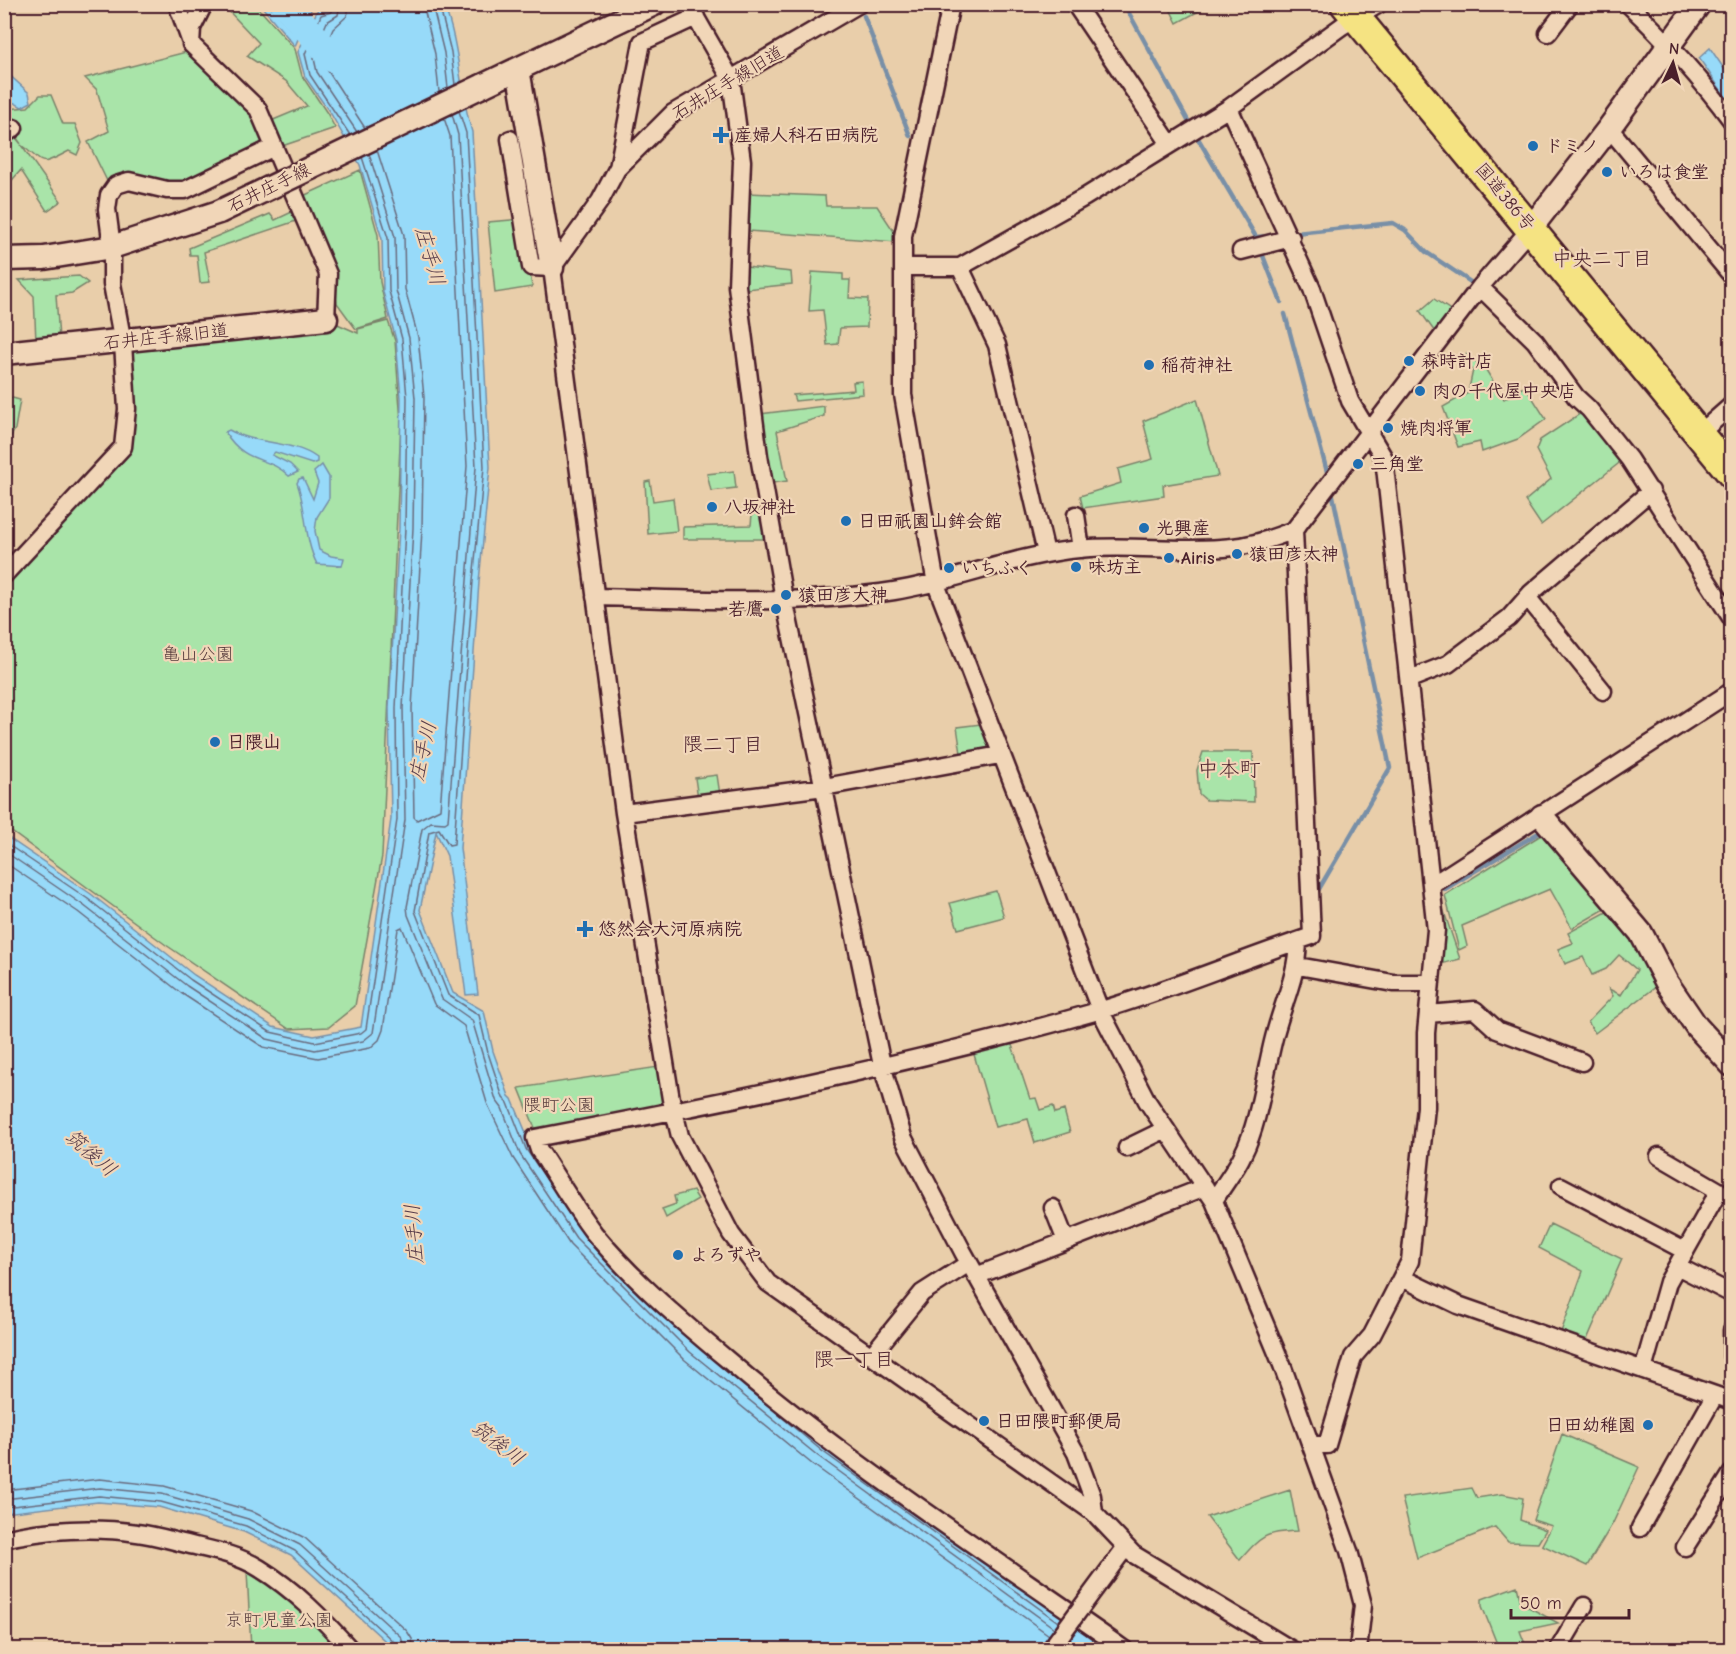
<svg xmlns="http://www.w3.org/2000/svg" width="1736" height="1654" font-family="'Comic Neue','Klee One',sans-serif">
<rect width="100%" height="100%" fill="#e9ceaa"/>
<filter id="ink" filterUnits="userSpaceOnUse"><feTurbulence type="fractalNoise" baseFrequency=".0167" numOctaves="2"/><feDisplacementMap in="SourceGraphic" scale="12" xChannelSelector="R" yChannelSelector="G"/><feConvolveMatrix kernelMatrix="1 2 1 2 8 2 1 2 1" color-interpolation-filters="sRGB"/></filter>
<g filter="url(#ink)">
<!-- green -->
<path fill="#a9e4a9" stroke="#7a826a" stroke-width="1.5" d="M223,5H253L262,12L295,49L302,76L327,113L335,128L282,146L271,121L307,106L286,81L247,56L259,43Z
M1210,5L1177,23L1168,5L1210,4Z
M190,51L253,109L268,145L184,187L108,183L88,142L109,131L97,90L85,78Z
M40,95H51L63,124H75L82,143L77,155L69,151C37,168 46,163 21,145L61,201L47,211L21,170L5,188V139L12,133L21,144L8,125V109L28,107Z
M360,170L378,235L380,282L388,319L356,329L337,303L331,270L301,197Z
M748,193L825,196L826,206H877L897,236V242L749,231Z
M296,210L299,220L204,252L210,282L200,283L197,255H190L189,248L270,214L275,220Z
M522,219L532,287L495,293L488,222Z
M746,267L791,272L792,284L746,289Z
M812,272L843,274V280H850L849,298L868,299L867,327L840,328L838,344L827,345L823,310L809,311Z
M79,276L88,283L72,293L56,295L59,339L36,342L34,296L19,280Z
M1434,299L1455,313L1437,335L1420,311Z
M326,319L358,333V329L388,321L395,341L401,422L382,856L355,1006L329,1027L289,1029L166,945L5,827V580L123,447V343Z
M1467,354L1486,370L1504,399L1525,386L1546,419L1518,439L1482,452L1480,442L1458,447L1443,407L1468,393L1473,370L1460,360Z
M862,381L863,394L795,401L793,395L854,390L853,382Z
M5,396L20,400L15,429L5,448Z
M1197,399L1218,476L1163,485L1164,496L1083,508L1080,496L1121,483L1118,469L1153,459L1143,421Z
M824,406V416L777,431L787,481L772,483L760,414Z
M1584,411L1623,460L1541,525L1525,501L1551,479L1536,450L1540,440Z
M734,471L736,488L711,491L707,474Z
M650,481L653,501L673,498L677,531L648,534L645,482Z
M761,512L765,539H683V527L751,525L752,514Z
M981,724L991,755L962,760L957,727Z
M1203,752H1253L1254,802L1206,800L1199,794L1197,770Z
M717,775L720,795L698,798L695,778Z
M1549,830L1612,905L1572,928L1550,889L1462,926L1467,946L1459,950L1445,895Z
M996,891L1004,917L958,929L950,903Z
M1439,897L1460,959L1437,965Z
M1614,908L1661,983L1595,1033L1588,1022L1613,996L1609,989L1621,995L1637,970L1619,955L1606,969L1592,975L1583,957L1565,964L1558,949L1573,943L1568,933Z
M1011,1042L1030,1099L1036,1098L1040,1110L1053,1106L1055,1113L1064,1110L1070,1132L1035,1143L1028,1119L995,1127L973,1051Z
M665,1066L674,1111L537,1133L519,1088Z
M693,1191L698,1199L666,1218L662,1209L676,1204L674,1196Z
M1550,1224L1622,1259L1586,1342L1561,1332L1583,1271L1539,1248Z
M1562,1434L1639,1467L1613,1523L1587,1566L1542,1545L1552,1526L1533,1520Z
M1472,1488L1477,1498L1502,1494L1523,1498L1520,1520L1546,1530L1538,1543L1508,1542L1495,1527L1417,1558L1402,1498Z
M1290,1490L1298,1531C1265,1532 1261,1536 1240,1560L1207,1517Z
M247,1571L264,1576L347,1649H251Z
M1517,1586L1521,1603L1558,1623L1520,1631L1527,1649H1499L1482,1606V1599Z"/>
<!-- water -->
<path fill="#97daf9" stroke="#788fa7" stroke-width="1.5" d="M342,4L444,5C460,46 459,90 472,132L490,467L479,582L460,848L478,994L466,995L447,856L436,832L420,910L453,993L484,1011L493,1051L509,1096L512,1099L532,1147L587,1230L826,1446L1107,1649H394L291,1555L244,1532L159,1507L98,1502L5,1513L4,835L91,894L194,975L273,1027L314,1036L361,1027L391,819L389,708L399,528L401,398L396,340L383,292L382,239L360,165L331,114L305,77L298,52L318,9Z
M259,5H313L295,46L263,8Z
M1710,48L1731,79V105L1699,58Z
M4,70L29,93L31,102L22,107L5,98Z
M229,430C256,445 293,440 317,458V462L312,464L275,452L272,455L290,464L298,472L289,476C268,455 246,466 225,432Z
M322,465L329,477V498L317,517L315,531L319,550L331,556L344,558L342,566L317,564C304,540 307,509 297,483L299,479L303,478L313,499L318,483L314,472Z"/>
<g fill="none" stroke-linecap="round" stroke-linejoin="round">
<!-- shore -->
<path stroke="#696a7d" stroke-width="1.5" d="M268,4L293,32L307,4
M333,4L331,12L321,15L305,54L310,75L350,135
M340,4L338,15L327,22L313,54L317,72L357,132
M350,4L347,16L333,29L322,55L326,68L365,128
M423,4L435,54L439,92
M432,4L444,53L448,88
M439,4L451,52L455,85
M459,111L466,133L484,467L473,581L454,844L449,845L439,829L429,832L415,911L448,995L479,1015L488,1053L503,1098L508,1103L526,1149L547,1180
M452,114L458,135L476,467L448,821L445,823L431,822L422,829L407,907L408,915L442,999L472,1020L496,1100L502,1108L520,1154L576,1238L690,1352L818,1456L1054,1628
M377,150L404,235L405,289L418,337L424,397L422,529L412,708L414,817L417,820L440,809L467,466L450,136L444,118
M4,842L88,899L191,980L270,1032L315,1042L361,1033L366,1029L397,820L396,708L405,528L407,398L402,339L389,291L388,238L362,157
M4,851L83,905L187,986L267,1039L315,1050L363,1041L373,1033L405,820L403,708L413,528L415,398L409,338L396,290L395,237L369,154
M4,862L78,912L181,993L263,1047L318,1058L370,1048L379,1040L383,1030L398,929L402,927L434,1004L464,1026L487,1103L513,1158L570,1245L685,1360L812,1464L1049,1635
M684,1335L822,1451L1058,1622
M4,1490L100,1479L164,1486L251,1511L305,1538L407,1631L412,1639L414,1650
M4,1499L100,1488L162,1494L248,1519L300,1545L401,1637L405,1650
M4,1507L99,1496L161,1502L246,1526L295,1551L395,1643L397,1650"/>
<!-- stream -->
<path stroke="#788fa7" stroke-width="4.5" d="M1124,4L1191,126
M864,16L910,136
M1196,135L1256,237L1269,236
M1296,233L1393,223L1405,230L1426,252L1472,283
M1260,248L1281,302
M1285,314L1327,472
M1445,889L1545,829
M1316,894L1390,768L1332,491"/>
<!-- river -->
<path stroke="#97daf9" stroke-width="28" d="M285,4L334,59"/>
<!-- street casing -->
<g stroke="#4a1f2b" stroke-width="21">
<path id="street" d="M177,4L190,40
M204,4L192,28L191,44L258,109L328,274L326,319
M688,4L731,79L742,161L737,286L759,456L784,599L882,1065L903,1137L963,1252L1076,1453L1092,1496L1094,1513
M951,4L903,236V395L936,584L1100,1010L1147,1101L1214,1201L1282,1365L1349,1551L1363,1605L1358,1650
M1075,4L1170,144
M1628,4C1666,40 1701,79 1732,121
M1548,33L1570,4
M1229,108L1312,289L1350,401L1384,458L1436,930L1426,1033V1107L1410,1261L1372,1335L1353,1357L1327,1445H1313
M1609,128L1732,276
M4,135L14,128
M510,139L531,267L552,268
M618,168L642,42L696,17
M1241,251L1291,238
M903,267H960L1085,197L1229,108L1342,26L1379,4
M960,267L997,345L1046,553
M552,268L624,813L671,1099L680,1136L731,1234L768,1283L1094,1513L1133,1554L1292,1650
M552,268L600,201L617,169L673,113L859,4
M1480,287L1535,341L1576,397L1589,409L1629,459L1732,619
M1699,434L1732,405
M1076,515L1081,549
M4,575L123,447L127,409L123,343L112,284V247L107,209L109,195L116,185L129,181L167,190H185L274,147
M595,597C694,599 796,606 894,591C957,581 1016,555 1079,549C1130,544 1183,553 1233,547C1254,545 1274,538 1294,530L1480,287L1531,228
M1528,598L1603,691
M1410,679L1448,664L1509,618L1531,593L1651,491
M624,813L824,787L1000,755
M1432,885L1732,691
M1298,966L1393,983H1431
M1428,1014L1475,1010L1497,1030L1582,1062
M1127,1148L1166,1129
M1561,1186L1685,1251
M1214,1201C1223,1185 1236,1170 1243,1154C1260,1121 1265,1070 1275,1034C1284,1000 1297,976 1298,941
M1053,1208L1066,1241
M1677,1266L1732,1294
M976,1276L1205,1187
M1402,1278L1458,1305L1732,1401
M1732,1330V1357
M871,1356L922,1293L969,1263
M1643,1370L1668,1282L1719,1191L1659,1156
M1640,1528L1715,1395
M4,1539C45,1529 95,1527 137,1533C156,1535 176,1542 195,1546C217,1551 240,1556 259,1568C295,1590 323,1619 351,1650
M1685,1547L1732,1473
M1080,1609L1125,1548
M1125,1650C992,1556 853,1467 729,1361C682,1322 633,1280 594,1233C574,1207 557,1177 539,1150L535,1138C723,1102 913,1064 1098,1011C1170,990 1240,960 1312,936L1294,530
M1558,1650L1584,1606"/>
</g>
<!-- secondary casing -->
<g stroke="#4a1f2b" stroke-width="27">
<path id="secondary" d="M518,69L552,268
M482,86L654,4
M1531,228L1609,128L1699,4
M4,259L44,258L112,247L219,212
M4,353L326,319
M1542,816L1641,933L1667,983L1697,1027L1732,1065"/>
</g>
<!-- highway casing -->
<g stroke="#4a1f2b" stroke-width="33">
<path id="highway" d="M1345,4L1732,474"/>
</g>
<!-- street -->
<use href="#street" stroke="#f1d6b8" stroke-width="16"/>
<!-- secondary -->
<use href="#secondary" stroke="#f1d6b8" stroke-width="22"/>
<!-- highway -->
<use href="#highway" stroke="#f5e382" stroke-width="28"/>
<!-- street-bridge casing -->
<g stroke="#4a1f2b" stroke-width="21" stroke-linecap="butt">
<path id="street-bridge" d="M1050,1650L1080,1609"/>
</g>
<!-- secondary-bridge casing -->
<g stroke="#4a1f2b" stroke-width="27" stroke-linecap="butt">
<path id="secondary-bridge" d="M219,212L482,86"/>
</g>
<!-- street-bridge -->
<use href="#street-bridge" stroke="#f1d6b8" stroke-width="16"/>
<!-- secondary-bridge -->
<use href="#secondary-bridge" stroke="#f1d6b8" stroke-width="22"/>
</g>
</g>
<!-- markers -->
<g fill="#1f6fb2" stroke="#f1d6b8" stroke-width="2">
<path d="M718 126h6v6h6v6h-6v6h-6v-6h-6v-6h6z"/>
<circle cx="1533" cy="146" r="6"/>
<circle cx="1607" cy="172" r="6"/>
<circle cx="1409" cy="361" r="6"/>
<circle cx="1149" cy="365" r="6"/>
<circle cx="1420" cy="391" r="6"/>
<circle cx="1388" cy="428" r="6"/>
<circle cx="1358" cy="464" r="6"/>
<circle cx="712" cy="507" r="6"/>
<circle cx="846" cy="521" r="6"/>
<circle cx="1144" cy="528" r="6"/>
<circle cx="1237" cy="554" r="6"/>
<circle cx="1169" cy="558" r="6"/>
<circle cx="1076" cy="567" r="6"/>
<circle cx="949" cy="568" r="6"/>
<circle cx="786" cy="595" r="6"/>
<circle cx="776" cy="609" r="6"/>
<circle cx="215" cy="742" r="6"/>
<path d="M582 920h6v6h6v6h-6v6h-6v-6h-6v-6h6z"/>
<circle cx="678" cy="1255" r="6"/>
<circle cx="984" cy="1421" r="6"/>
<circle cx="1648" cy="1425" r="6"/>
</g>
<g text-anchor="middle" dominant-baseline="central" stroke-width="4.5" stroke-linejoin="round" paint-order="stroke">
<!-- street labels -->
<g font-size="18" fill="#4a1f2b" stroke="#f1d6b8">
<text transform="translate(728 83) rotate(-31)">石井庄手線旧道</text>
<text transform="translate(269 188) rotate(-26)">石井庄手線</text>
<text transform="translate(1505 197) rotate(50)">国道386号</text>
<text transform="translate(166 337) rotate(-6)">石井庄手線旧道</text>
</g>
<!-- poi labels -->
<g font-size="18" font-weight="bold" fill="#4a1f2b" stroke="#f1d6b8" text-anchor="start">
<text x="734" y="135">産婦人科石田病院</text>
<text x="1545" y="146">ドミノ</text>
<text x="1619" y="172">いろは食堂</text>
<text x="1421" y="361">森時計店</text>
<text x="1161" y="365">稲荷神社</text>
<text x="1432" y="391">肉の千代屋中央店</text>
<text x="1400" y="428">焼肉将軍</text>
<text x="1370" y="464">三角堂</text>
<text x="724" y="507">八坂神社</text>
<text x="858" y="521">日田祇園山鉾会館</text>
<text x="1156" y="528">光興産</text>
<text x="1249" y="554">猿田彦太神</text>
<text x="1181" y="558">Airis</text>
<text x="1088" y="567">味坊主</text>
<text x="961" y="568">いちふく</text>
<text x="798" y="595">猿田彦大神</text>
<text x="764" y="609" text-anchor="end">若鷹</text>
<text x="227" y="742">日隈山</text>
<text x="598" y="929">悠然会大河原病院</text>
<text x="690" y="1255">よろずや</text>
<text x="996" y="1421">日田隈町郵便局</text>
<text x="1636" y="1425" text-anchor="end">日田幼稚園</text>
</g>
<!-- park labels -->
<g font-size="18" fill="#583d3e" stroke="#f1d6b8">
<text x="198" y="654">亀山公園</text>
<text x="559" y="1105">隈町公園</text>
<text x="279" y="1620">京町児童公園</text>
</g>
<!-- water labels -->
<g font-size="20" font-style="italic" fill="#563b4a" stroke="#f1d6b8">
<text transform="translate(430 256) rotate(74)">庄手川</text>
<text transform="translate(423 751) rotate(-77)">庄手川</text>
<text transform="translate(91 1153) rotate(41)">筑後川</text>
<text transform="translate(414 1234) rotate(-94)">庄手川</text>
<text transform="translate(498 1443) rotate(37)">筑後川</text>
</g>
<!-- neighbourhood labels -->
<g font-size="20" fill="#4a1f2b" stroke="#f1d6b8">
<text x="1602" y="258">中央二丁目</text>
<text x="723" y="744">隈二丁目</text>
<text x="854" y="1359">隈一丁目</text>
</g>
<!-- quarter labels -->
<g font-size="21" fill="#4a1f2b" stroke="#f1d6b8">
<text x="1229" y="769">中本町</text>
</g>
</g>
<!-- margin -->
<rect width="1736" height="1654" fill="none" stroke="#f1d6b8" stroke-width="24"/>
<rect x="12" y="12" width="1712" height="1630" fill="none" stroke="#4a1f2b" stroke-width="2" filter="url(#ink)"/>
<!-- north arrow -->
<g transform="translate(1673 63) rotate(5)" stroke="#f1d6b8" stroke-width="4.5" paint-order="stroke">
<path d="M0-4.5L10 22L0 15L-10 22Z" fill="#4a1f2b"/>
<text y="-9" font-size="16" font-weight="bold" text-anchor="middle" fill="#4a1f2b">N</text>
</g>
<!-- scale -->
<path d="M1511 1609v9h118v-9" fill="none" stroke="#4a1f2b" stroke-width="3"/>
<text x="1520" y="1609" font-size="18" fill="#4a1f2b" stroke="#f1d6b8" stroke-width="4.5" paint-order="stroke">50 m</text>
</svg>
